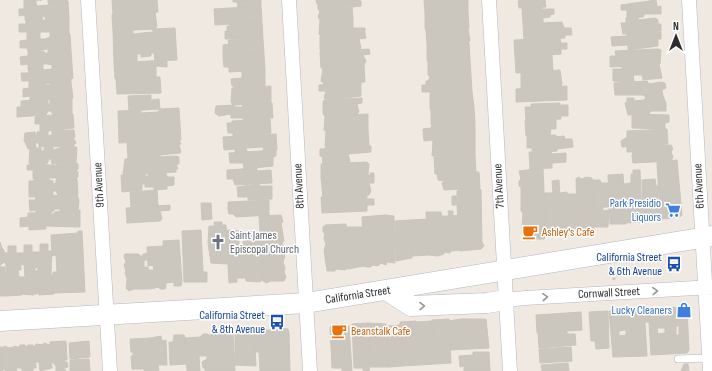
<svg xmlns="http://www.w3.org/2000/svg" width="712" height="371" font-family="'Sofia Sans Condensed',sans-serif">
<rect width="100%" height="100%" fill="#efe9e1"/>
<!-- building -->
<path fill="#cbc7bf" stroke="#cbc5ba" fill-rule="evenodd" d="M24,0H42H36V3L24,4Z
M48,0H67V1L48,2Z
M112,0H157L158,12L113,15Z
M233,0H261V6L238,8L237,2H233Z
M316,0H360V1L317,4Z
M424,0H468V11L425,13Z
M521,0H545L546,7L519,8L518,1Z
M656,0L657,7L661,6V14H645L643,17L627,18V10H621V5Z
M68,1L69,18L45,19V16L42,17V19L25,20V15L19,16V9H24V4L36,3L37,6L49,5L48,2Z
M361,1V6L352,7L353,18L320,20L318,17L320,12L318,9V4Z
M261,6L262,22L215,25L214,9Z
M542,7V9H554V14L550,15V17L543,18V23L523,24L522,8Z
M468,11L469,28L426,30L425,28V13Z
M155,12L157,26L155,29L113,31L112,15Z
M638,17V20L655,18L658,20V24H661V31L623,34L621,23H626V18Z
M69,18V34L50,35V32H40V35L27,36V32H19V24H26V20L43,19V21L46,20V19Z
M353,18V28H365V34L321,36L319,34L320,20Z
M262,22L263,39H225V31H227V26H230V24Z
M562,22L564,28H571L572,35H565V38L524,40L523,24Z
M175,28L177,60L155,61L154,53H151V56L141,57V54H137V62L114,63L113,31L133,30V34L153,32V29Z
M468,28L470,41L468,43L427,45L426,30Z
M661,32V39H658V46L628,50V45L612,46L611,37L627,36V34Z
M70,34L71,50L48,51V49L28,52L27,48H20V41L27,40V36L40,35V39H45L50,37V35Z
M365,34L366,38L359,39L361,48L359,50L321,52L320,50V36Z
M560,38L561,43H567V49H561V54L515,57L514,40Z
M263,39L264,54L223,57V45L229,44L228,40Z
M469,43L470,60L428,62L427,60V45Z
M369,49L370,54L363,55L366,61L364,65L321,68L320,52Z
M658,49L661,50L660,64L610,67V56H616L615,51Z
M71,50L72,65L52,67V65L47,64H43V67L28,68V64L21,65L20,57L28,56V52L44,51V53H48V51Z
M264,54L265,70L229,72V67H224L223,57Z
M552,55L553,71L516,73L515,57Z
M167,60V67L156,66V77L115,79L114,63Z
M470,60L471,75L430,77L428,75V62Z
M659,64L662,78L643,80L642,75H633L634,82L613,81V69H622V66Z
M72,65L73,78L71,79V82L29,84V81H22L21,73H29L28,68L43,67V70L52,69V67Z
M364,65L365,82L324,84L321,81L323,68Z
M265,70V87L234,88V86H232L231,79L242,78V71Z
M560,70L562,84L561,86L521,88V72Z
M471,75L472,92L431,94L429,92H422V85H426V81H428L430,77Z
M156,77H160L161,93L117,94L116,79Z
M647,81L649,84L661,82L665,83L666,88L662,90L663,96L646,97L643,95H615L614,83Z
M71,82L73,98L30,100V96L23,97V89L29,88V84L46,83V85H50V83Z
M361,82V96L328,100L324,98L326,91H319V85Z
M271,86V103L233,105L231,102L232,88Z
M567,86V100L516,102V89Z
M472,92L474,107L431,110L430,108V94Z
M151,95V100L159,99L160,109L129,111L128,96Z
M663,96L666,103V111H651L649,114L628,115L625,103L627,102V98H634V101L644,100L646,97Z
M70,98L72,99V114L53,115L51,111H48L46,115L17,117V107H21V101L48,99V104H50V99Z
M362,98V103L357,104L359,112L357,114L325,116L323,114V102L324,100Z
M272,103L273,118L243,120V118H231V114L219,116L215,113L216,106L234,105L235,107H243L242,104Z
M560,103V105H568V116H561V119L526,120L525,107H531V104Z
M474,107L475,123L432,126L431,124V109Z
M179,108L181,140L119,143L118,111L141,110V113L158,112L160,109Z
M73,114L74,128L40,132V124H35V117L39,116Z
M368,114V129L326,131L324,130L325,116Z
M632,114L669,115V122L665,123V129L632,128Z
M270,119L271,133L233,137V133H228L227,123H232V121Z
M556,119V129H551L550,135L526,136L525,120Z
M475,123V141L433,142L432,140L424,141L423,129L431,128L432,126Z
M368,129L369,146L326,148L325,146L326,131Z
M667,129L668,144L622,147L621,141L627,137V131Z
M74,130L75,137H73L76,143L73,146L39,147V143H35L36,148L28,149L24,140L25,133L35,132L36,136H37V132L48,131V136L52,135V131Z
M276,134L277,150L264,151L263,147L246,148L247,152L235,153V149L224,150L223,137Z
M556,135V137L564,136L565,139H572L573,147L557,149V151L545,152L532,151V148H527V136Z
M179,140L181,144L179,145L181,152L180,153L160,155V157L128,158L127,143Z
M475,141V155L432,156L433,142Z
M671,145L673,149L671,152L673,157L671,161L633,163L632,156L633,152H627V147Z
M74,146L77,148L76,162L52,164L51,159H49L47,164L31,165L29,163L30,148H41V151H44V148L53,147V150L62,147Z
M371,146V152L348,154L350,161L349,163L323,164L322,156H320V149Z
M276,150V156L273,157V166L244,169L243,163H230L229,153Z
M529,152H551L552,154L566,153V162L552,163V168L530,169Z
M475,155L476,172L435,174L434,157Z
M176,156L179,157V164H176L178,169H176V172L125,175L123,174L125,159Z
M677,160L682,215L680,217L662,219L660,217L657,162Z
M75,162L78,164V169L76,171L78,172V177L76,179L57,180V178H49V180L35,181L33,178V170H27V165H56Z
M367,162L369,164L368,175L321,178V164Z
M257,168V171L271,170L272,183L235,185L233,179H227V170Z
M543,168L546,236L544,239H533L528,241L524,239V230L522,228L523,213L521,211V187L519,186V181L521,179L519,171Z
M633,170H640L642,222L625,223L624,184L631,183V174H633Z
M479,172L480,188L444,190L442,183L444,181L438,180L437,174Z
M166,173L167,177H174V185L167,186V189L154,190V187H145V184H142V190L122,192L121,175L145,174V176H149L148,174Z
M370,173H374V183H369L371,191L369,195L323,197L321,178L371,175Z
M623,174L626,224H610L608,175Z
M578,177L582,179L586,177L592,178L594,227L592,231L586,230L584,232H580L578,230L576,179Z
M77,179L78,194L58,195L56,191H53V196L29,197V181L49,180L53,181V184L56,183V180Z
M655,179L656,186H658L657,203H659L660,220L643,222L642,180Z
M559,180L562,234L546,235L544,193H553L552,181Z
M592,180H600L601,183H608L609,207H603V211L609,210L608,227H594Z
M259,184V186H272V199L248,200V197H238L237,187Z
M479,188L481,190L482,242L484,246L481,249L460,251L457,205H452V196H457V191L461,189Z
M157,190L158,206L131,207L130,192Z
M567,192V194H576L578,230L561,231L560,193Z
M77,194L79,201L78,210L60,212V209H55L52,212L36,213V210L30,211L29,200H36L35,197Z
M367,195V199H374V205H367V211L322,213L321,197Z
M269,200V215L236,217L233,214H229L228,210V202Z
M201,203H211L212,219L202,220Z
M170,205V210L160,211L162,219L160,221L127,223L126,208Z
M80,210V227L46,226V229L29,230V226L20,227V218L28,217V213L51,212V214H54V212Z
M448,211H453V216L458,215L460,250L451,251L450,253L444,252L442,216H449Z
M426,212H441L444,254L438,256L428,255Z
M281,215L283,222L281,223L284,241L282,243L285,256L283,262L285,268L284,272L286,277L284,281H271L266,283L263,281L259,216Z
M385,215L394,216L395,263L387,262L386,265L381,263L378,266L372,265L371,267H366L364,266L362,217Z
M427,219L428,255L412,256L410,220Z
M410,220L412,258L396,261L395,221Z
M214,222H222V225H226L227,264L211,263L208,243L209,226H215Z
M346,224L348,268L345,270L336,269L335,271H327L324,250L326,244L324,239L325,233L323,232V227L325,225Z
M346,227H362L364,266L348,269Z
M201,230L203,272H207V282H184L182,231Z
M226,230L239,231V246L244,245L246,278H237V282L229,283Z
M78,231H82L85,292L54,293L53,272H57L56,255L52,256L51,235L78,233Z
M247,232H255L256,239H260L263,280L259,282L246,281L243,239H247Z
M179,240L182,282L181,286H174V282L166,283L163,241Z
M0,242L2,248L4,250L5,262L0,265V267H5L6,296H0Z
M40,244H48V251H52L51,275H53L54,294L39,295L37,252H40Z
M24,245H32V252H37L38,267L35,268V271H38L39,293L33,295L22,294L21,277H25L24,264L21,265L20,253H24Z
M8,246H16V253H20L21,270H18L19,277H21L22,295L6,296L5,273H7L4,253H8Z
M163,246L166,287L165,289H160L159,287L150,289L149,270H154L153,265L148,266L147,247Z
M148,253V260H144V267H148L150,289H134L129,291L126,288L127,279L125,273L126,271L124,265L126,262L124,256L125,254H139L140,256H143V254Z
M684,307L687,310L689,350L687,353L651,355L649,322H645L647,356L613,357L609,311ZM676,326H679V335H676ZM657,328H665V333L658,334ZM626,330V335L619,336V331Z
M608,311L609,348L596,349L595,341H591L589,312Z
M581,312L582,330L537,333L536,315Z
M449,319L451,363L435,364L432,320Z
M461,319H486L489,348L451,350L449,321Z
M416,321L419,365L403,366L400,322Z
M432,321L435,364L419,365L416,322Z
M368,323L386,324L389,367H370Z
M368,323L370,367L369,371H363V368H354L352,324Z
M400,325L403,366L389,367L387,326Z
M349,326L352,371H342V368H332L330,327Z
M280,328L288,329L289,333L290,371H260L259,352H255L254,332L256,330H278Z
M567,331V334H575L576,345L539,348L538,333Z
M254,332L256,366L235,365V333Z
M216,333L219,371H205V368H203L202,362L207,359V356H202L201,336L203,334H208L210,336L211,334Z
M219,333H224L225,335L232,333L233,334L235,371H219L217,335Z
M174,335H184L185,337L186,364L170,365L169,342H173Z
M161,336L162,341L166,340L167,365H158L159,371H151L150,338Z
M201,337L202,356H199L200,371H187L185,338Z
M150,338L151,371H144V369H132L131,356H133V352H131L130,339Z
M66,341L67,360H64L65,362H67L68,367L64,368L66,371H56V366L51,361L50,342Z
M89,341L90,357L70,359L69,343Z
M44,343L50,345L52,368L40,371L39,362H36L35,346L36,344L43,345Z
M20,345H25L27,347L28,345H33L35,347L36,368H33V371H22V368H19L18,348Z
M4,346L10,348L16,346L18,348L19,368H16L17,371H5V369H3L2,349Z
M0,347H2L3,371H0Z
M571,347L572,361L540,363L539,349Z
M473,352H489L490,371H464V366L460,367L459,356L473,355Z
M89,359L90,371H70V360Z
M568,363L569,371H542L541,365Z
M684,364H688L689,371H681Z"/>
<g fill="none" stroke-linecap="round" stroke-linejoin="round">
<!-- lane casing -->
<g stroke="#b4b7c1" stroke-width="8">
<path id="lane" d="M678,359L709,358"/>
</g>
<!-- street casing -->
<g stroke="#b4b7c1" stroke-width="15">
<path id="street" d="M88,0L110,371
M289,0L310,371
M489,0L510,371
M689,0L710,371
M506,300L525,298L712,287"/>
</g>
<!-- secondary casing -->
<g stroke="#b4b7c1" stroke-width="21">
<path id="secondary" d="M388,291L411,306L487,303L506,300
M0,321L306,303L712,236"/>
</g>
<!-- path -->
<path stroke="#c9c9c9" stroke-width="2.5" stroke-dasharray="3 2" stroke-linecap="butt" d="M613,280L620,271"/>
<!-- lane -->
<use href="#lane" stroke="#fff" stroke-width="7"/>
<!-- street -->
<use href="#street" stroke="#fff" stroke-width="14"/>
<!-- secondary -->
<use href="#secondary" stroke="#fff" stroke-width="20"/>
</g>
<!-- one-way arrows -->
<defs><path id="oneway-chevron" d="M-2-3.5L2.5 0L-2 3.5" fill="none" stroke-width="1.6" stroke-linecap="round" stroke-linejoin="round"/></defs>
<g stroke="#969696">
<use href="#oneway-chevron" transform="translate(655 291) rotate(-3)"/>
<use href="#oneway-chevron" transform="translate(545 297) rotate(-3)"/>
<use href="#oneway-chevron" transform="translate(422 306) rotate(-1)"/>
</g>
<!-- icons -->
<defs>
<g id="supermarket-bare" transform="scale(1.2)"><path d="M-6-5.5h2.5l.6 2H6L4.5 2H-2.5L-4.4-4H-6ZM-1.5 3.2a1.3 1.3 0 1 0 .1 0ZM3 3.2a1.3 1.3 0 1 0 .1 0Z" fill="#3f7fe0" stroke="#fff" stroke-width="2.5" paint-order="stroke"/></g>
<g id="cafe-bare" transform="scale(1.2)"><path d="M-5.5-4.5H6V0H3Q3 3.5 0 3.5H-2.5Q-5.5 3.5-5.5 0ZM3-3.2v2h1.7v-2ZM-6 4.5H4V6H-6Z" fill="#e8710a" stroke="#fff" stroke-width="2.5" paint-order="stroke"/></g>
<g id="church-bare" transform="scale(1.2)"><path d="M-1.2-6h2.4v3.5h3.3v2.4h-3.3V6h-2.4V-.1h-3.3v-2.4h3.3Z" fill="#6b7280" stroke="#fff" stroke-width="2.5" paint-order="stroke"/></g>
<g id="bus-bare" transform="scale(1.2)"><path d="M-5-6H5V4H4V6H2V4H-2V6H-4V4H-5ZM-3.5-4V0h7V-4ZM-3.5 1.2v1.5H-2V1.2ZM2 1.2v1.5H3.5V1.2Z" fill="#1a4fb4" stroke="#fff" stroke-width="2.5" paint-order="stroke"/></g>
<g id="shop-bare" transform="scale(1.2)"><path d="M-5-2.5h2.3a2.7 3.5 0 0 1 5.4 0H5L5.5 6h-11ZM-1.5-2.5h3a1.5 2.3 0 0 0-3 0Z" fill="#3f7fe0" stroke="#fff" stroke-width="2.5" paint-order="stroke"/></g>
</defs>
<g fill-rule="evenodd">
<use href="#supermarket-bare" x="673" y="210"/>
<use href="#cafe-bare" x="530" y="232"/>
<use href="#church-bare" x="218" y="242"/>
<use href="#bus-bare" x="674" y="264"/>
<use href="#shop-bare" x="684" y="310"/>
<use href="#bus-bare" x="277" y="322"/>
<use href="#cafe-bare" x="339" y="331"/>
</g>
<g text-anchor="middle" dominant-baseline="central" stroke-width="3" stroke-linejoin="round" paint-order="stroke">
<!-- street labels -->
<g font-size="12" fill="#2e2e2e" stroke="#fff">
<text transform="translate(99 185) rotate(-93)">9th Avenue</text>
<text transform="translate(299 186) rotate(-93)">8th Avenue</text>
<text transform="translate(499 186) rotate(-93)">7th Avenue</text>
<text transform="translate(699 186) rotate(-93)">6th Avenue</text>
<text transform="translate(609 293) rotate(-3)">Cornwall Street</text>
<text transform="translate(358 295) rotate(-9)">California Street</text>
</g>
<!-- shop labels -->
<g font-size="12" fill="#366cbe" stroke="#fff" text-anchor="end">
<text x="661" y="203">Park Presidio<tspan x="661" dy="14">Liquors</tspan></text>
<text x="672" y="310">Lucky Cleaners</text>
</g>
<!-- food labels -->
<g font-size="12" fill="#c56008" stroke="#fff" text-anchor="start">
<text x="542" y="232">Ashley's Cafe</text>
<text x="351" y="331">Beanstalk Cafe</text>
</g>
<!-- worship labels -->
<g font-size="12" fill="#5b616d" stroke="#fff" text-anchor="start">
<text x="230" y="235">Saint James<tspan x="230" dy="14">Episcopal Church</tspan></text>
</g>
<!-- transit labels -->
<g font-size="12" fill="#164399" stroke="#fff" text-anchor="end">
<text x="662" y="257">California Street<tspan x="662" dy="14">&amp; 6th Avenue</tspan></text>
<text x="265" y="315">California Street<tspan x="265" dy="14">&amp; 8th Avenue</tspan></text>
</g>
</g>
<!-- north arrow -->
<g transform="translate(676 36)" stroke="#ffffff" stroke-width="3" paint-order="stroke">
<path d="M0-3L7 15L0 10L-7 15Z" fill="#2e2e2e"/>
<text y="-6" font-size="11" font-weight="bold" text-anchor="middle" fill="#2e2e2e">N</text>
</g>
</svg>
